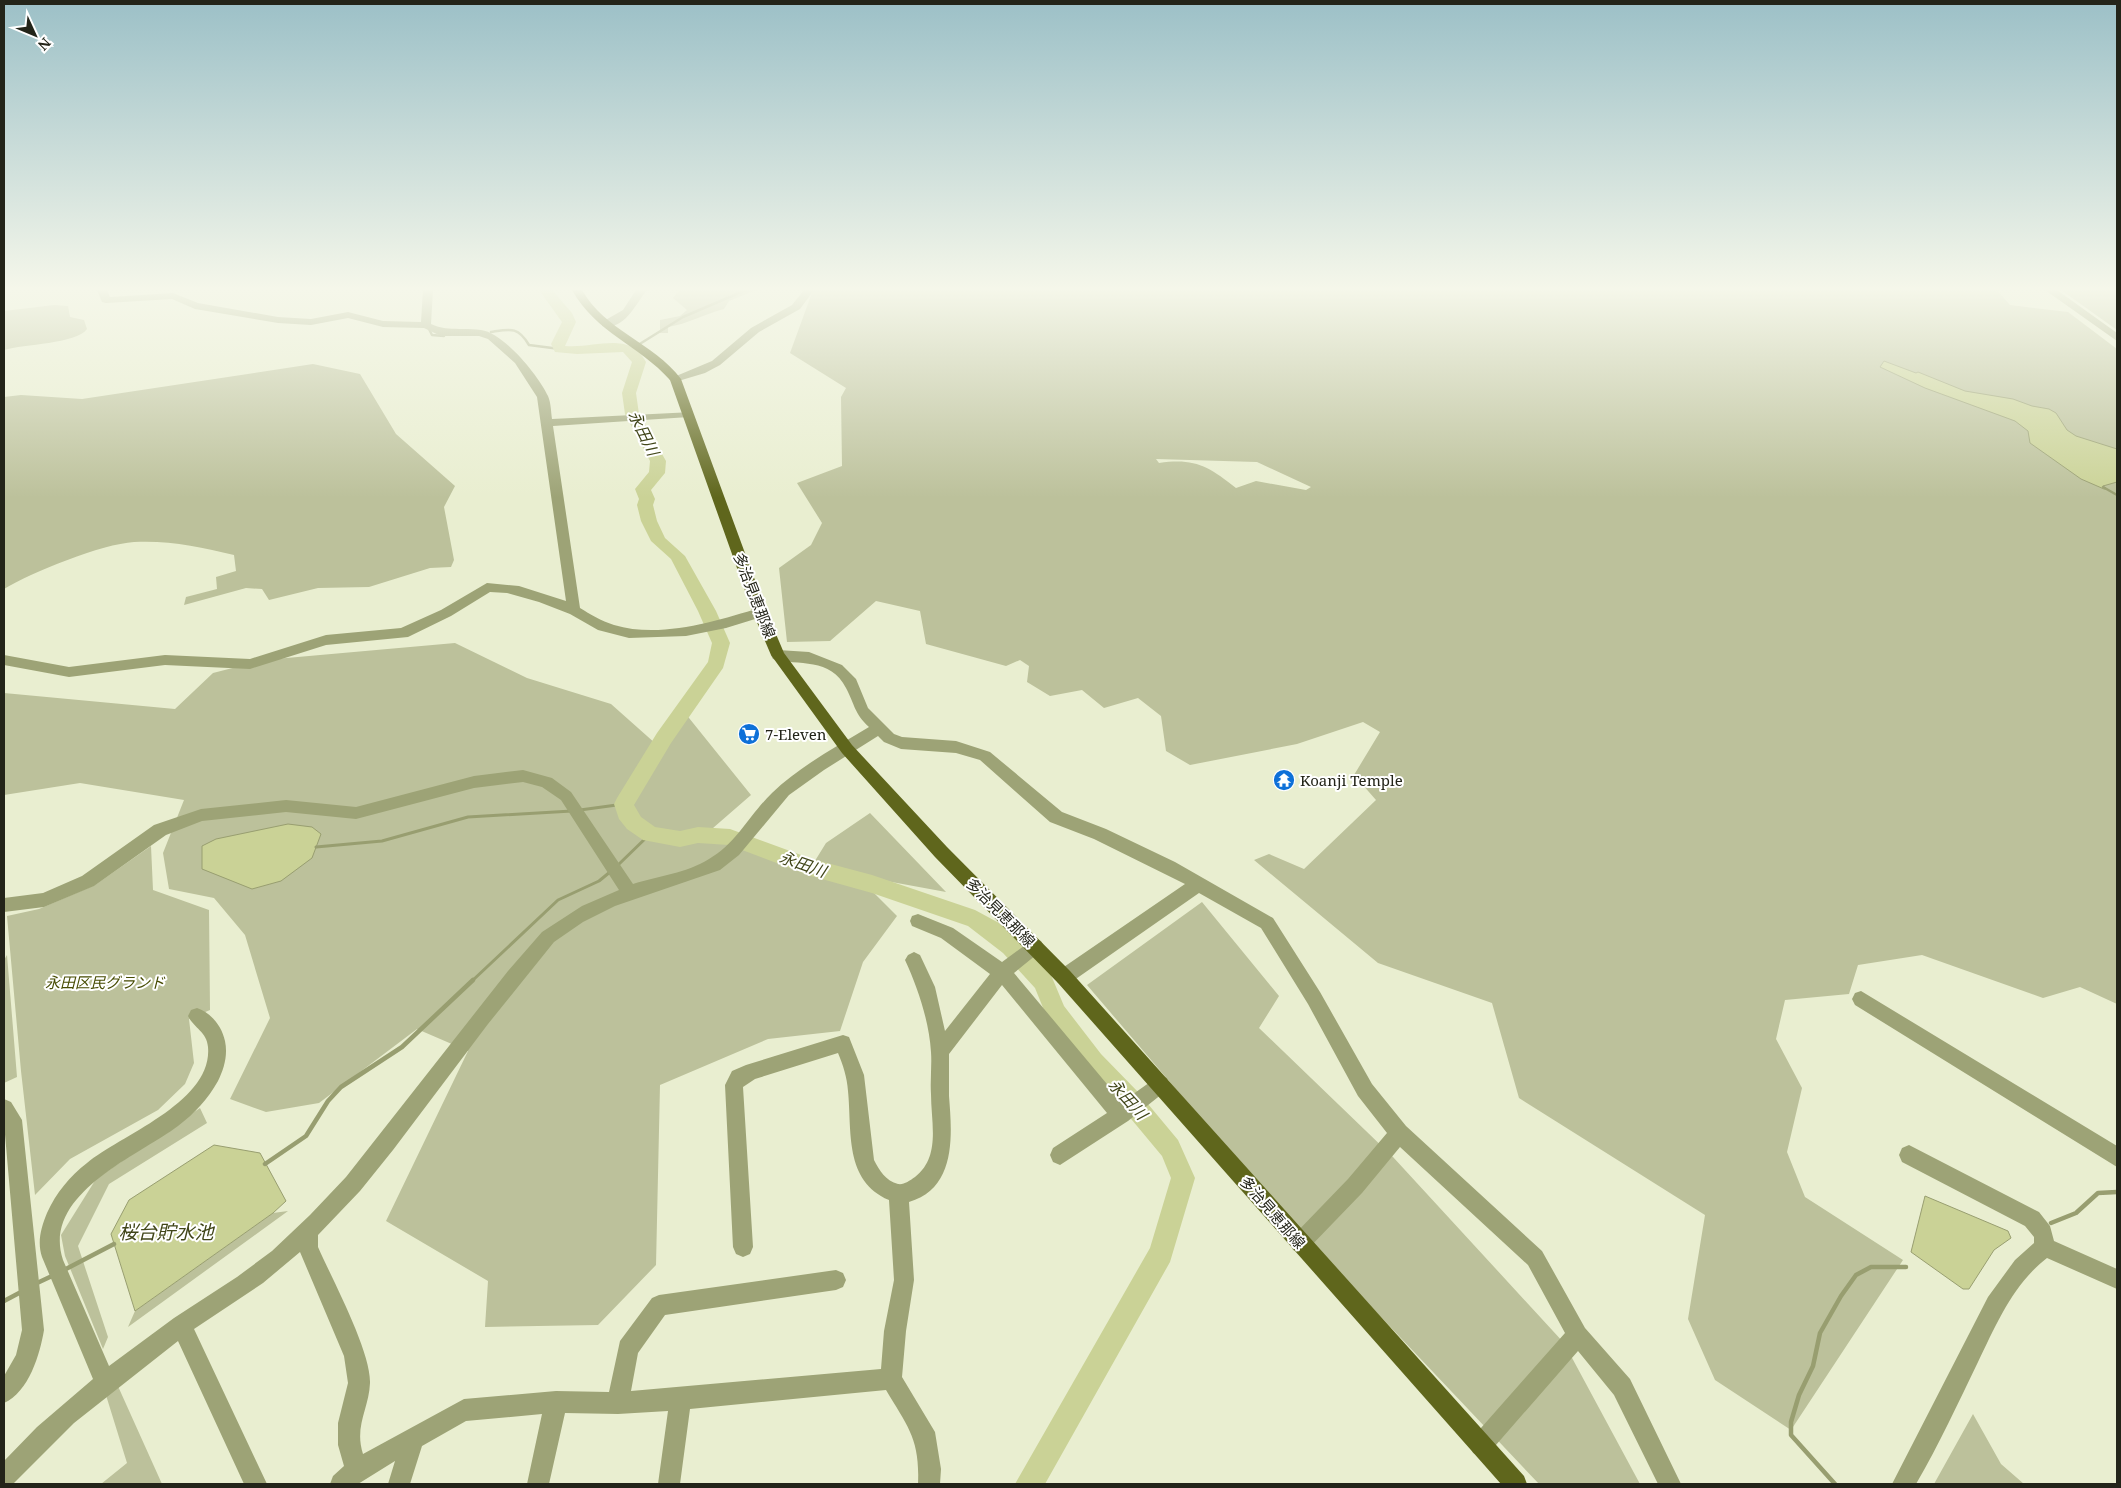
<svg xmlns="http://www.w3.org/2000/svg" width="2121" height="1488" font-family="'Noto Serif','Noto Sans JP',serif">
<rect width="100%" height="100%" fill="#e9eed0"/>
<!-- green -->
<path fill="#bcc19b" fill-rule="evenodd" d="M679,290H756L729,301L724,309C705,314 687,324 668,327V333H660V320L680,316L687,310L673,298Z
M813,290H1997L2010,305L2068,312L2117,349V1004L2080,987L2043,998L1922,955L1858,965L1849,994L1785,1000L1776,1039L1802,1088L1787,1152L1805,1197L1903,1260L1791,1430L1715,1380L1688,1319L1705,1215L1519,1098L1492,1003L1378,963L1254,860L1269,854L1304,869L1376,800L1354,775L1380,732L1363,722L1297,744L1190,765L1166,751L1161,716L1138,698L1104,708L1082,690L1050,696L1027,682L1029,666L1020,660L1006,666L926,644L920,611L876,601L830,641L787,642L779,568L811,545L822,523L797,483L842,466L841,397L846,388L790,353ZM1156,459L1257,462L1311,487L1306,490L1256,481L1236,488C1208,466 1195,458 1159,463Z
M2061,290H2117V330Z
M54,305L68,306L70,317L84,320L87,329C76,344 24,344 4,350V311Z
M313,364L360,374L396,434L455,486L444,507L454,560L451,567L430,568L369,587L318,588L269,600L262,589L246,588L184,605L186,597L217,589L216,577L236,571L234,555C201,547 168,540 134,542C102,544 32,572 4,589V397L21,395L82,399Z
M455,643L527,678L611,704L656,744L659,749L685,713L751,795L713,828L813,864L826,843L870,813L946,892L832,871L864,883L897,916L863,962L840,1031L768,1039L660,1085L656,1265L598,1325L485,1327L488,1281L386,1221L468,1051L417,1029L319,1103L266,1112L230,1099L270,1018L245,935L214,898L169,889L163,853L184,800L80,783L4,795V693L175,709L213,673L264,660Z
M151,846L153,890L209,910L210,1010L189,1019L194,1063L185,1084L158,1110L70,1159L35,1195L21,1071L7,916L39,909L95,885Z
M1202,902L1279,996L1259,1028L1393,1157L1564,1343L1640,1484H1539L1275,1205L1087,985Z
M7,955L17,1077L4,1083V960Z
M200,1108L207,1123L109,1184L78,1246L108,1337L103,1349L65,1256L61,1235L96,1179Z
M288,1211L128,1327L135,1311L273,1213Z
M117,1384L162,1484H101L127,1463L105,1392Z
M1973,1414L2001,1464L2024,1484H1934Z"/>
<!-- water -->
<path fill="#cad296" stroke="#989e70" d="M1884,361L1916,373L1918,372L1965,391L2013,399L2032,406L2049,409L2056,413L2067,430L2076,436L2117,449V482L2103,486L2107,489H2104L2081,479L2030,443L2028,431L2015,421L1925,388L1880,367Z
M288,824L312,827L321,834L312,858L281,881L252,889L202,869V846L216,839Z
M214,1145L260,1153L286,1201L273,1213L135,1311L111,1234L129,1200Z
M1925,1196L2008,1231L2011,1238L1994,1250L1969,1289H1963L1911,1252Z"/>
<g fill="none" stroke-linecap="round" stroke-linejoin="round">
<!-- stream-far2 -->
<path stroke="#989e70" stroke-width="2.5" d="M429,329L432,335L444,336
M491,332C510,329 518,326 529,345L560,349
M630,350L683,317L746,290
M2103,487L2117,495"/>
<!-- stream-far1 -->
<path stroke="#989e70" stroke-width="3" d="M580,810L624,804
M316,847L382,841L468,817L572,811
M617,866L650,834
M472,981L558,900L599,881L610,872"/>
<!-- stream -->
<path stroke="#989e70" stroke-width="4.5" d="M265,1164L306,1136L328,1101L341,1087L402,1047L473,980
M2051,1223L2076,1213L2098,1193L2117,1192
M64,1270L114,1244
M35,1284L52,1276
M4,1301L21,1292
M1835,1484L1791,1435V1422L1799,1395L1813,1366L1820,1333L1841,1296L1856,1275L1871,1267H1906"/>
<!-- river -->
<path fill="#cad296" fill-rule="evenodd" d="M539,290H552L572,313L576,322L565,346C595,349 629,330 646,362L636,393L639,414L666,461L665,473L651,490L655,499L653,505L657,521L665,538L685,556L716,611L730,643L723,668L671,743L634,805L641,817L655,827L680,831L698,827L730,829L812,859L872,875L975,910L999,923L1019,939L1051,975L1064,1006L1101,1054L1138,1092L1178,1140L1195,1178L1170,1262L1045,1484H1015L1150,1248L1171,1178L1162,1156L1122,1108L1085,1070L1048,1020L1035,988L1003,953L968,926L872,893L811,876L729,845L698,843L680,847L643,840L627,829L619,819L614,804L617,798L657,733L708,662L712,643L698,611L671,559L651,541L641,521L637,505L639,499L635,489L649,472L650,461L625,414L622,393L632,362L623,352L577,354L555,352L551,344L562,322Z"/>
<!-- minor -->
<path fill="#9da376" fill-rule="evenodd" d="M97,290H107L110,297L173,293L198,303L278,317L311,319L348,312L383,321L421,322L423,290H433L431,324C448,332 463,327 481,330C504,333 538,375 548,396C551,403 551,412 552,419L693,412V416L689,417L553,426L580,608C590,614 601,621 614,625C661,639 715,621 760,608L767,613L765,616L726,628L686,636L629,638L598,630L570,614L539,602L507,593L490,592L451,616L408,637L326,645L250,669L165,665L69,677L4,665V655L69,667L165,655L250,659L326,635L401,628L441,610L487,583L519,586L566,601L537,397L515,363L488,339L479,336H441L424,328L383,327L348,318L311,325L278,323L195,309L172,299L106,303L102,302Z
M636,290H647C636,303 625,331 602,326V322L623,310Z
M804,290H814L800,309L759,332L720,365L705,373L675,382L671,381L669,379L712,361L751,328L792,305Z
M2045,290H2057L2117,333V341Z
M778,650L809,652L842,665L856,679L868,708L894,734L902,737L956,741L990,752L1062,812L1106,829L1175,862L1273,918L1320,992L1372,1084L1406,1126L1542,1251L1585,1328L1630,1379L1681,1484H1658L1614,1395L1578,1351L1489,1453L1481,1456L1473,1453L1470,1445L1473,1437L1565,1333L1528,1265L1400,1147L1362,1193L1307,1250L1300,1253L1293,1250L1290,1243L1293,1236L1348,1179L1387,1133L1358,1096L1308,1004L1261,928L1199,893L1070,983L1064,985L1058,983L1055,977L1058,971L1185,884L1094,839L1050,822L980,760L956,753L901,749L884,742L878,736L824,770L789,795L739,855L720,870L615,906L583,922L554,942L488,1024L393,1150L360,1191L318,1235V1247C332,1279 371,1351 370,1383C369,1409 354,1426 363,1454L464,1399L556,1391L609,1392L620,1341L652,1298L659,1295L836,1270L843,1273L846,1280L843,1287L836,1290L665,1315L638,1353L631,1391L881,1369L884,1331L894,1280L889,1200C844,1181 852,1131 848,1091C847,1077 843,1065 838,1053L755,1079L743,1087L753,1247L750,1254L743,1257L736,1254L733,1247L725,1085L732,1071L746,1065L843,1035L849,1037L864,1075L874,1160C879,1170 886,1181 898,1184C904,1185 909,1181 915,1177C941,1157 931,1123 931,1094C930,1080 932,1066 931,1052C929,1021 918,988 905,960L908,955L914,952L920,955L935,987L945,1031L990,974L941,938L912,926L910,921L912,916L918,914L953,928L1002,962L1035,938L1041,941L1044,946L1041,951L1014,973L1122,1102L1160,1075L1167,1078L1169,1084L1167,1090L1128,1121L1060,1165L1053,1162L1050,1155L1053,1148L1107,1113L1002,985L949,1054C949,1068 949,1082 949,1096C952,1134 957,1188 909,1202L914,1280L906,1331L902,1377L935,1432L941,1469L940,1484H918C920,1439 908,1427 886,1390L690,1409L680,1484H658L668,1411L618,1414L565,1413L549,1484H527L542,1414L466,1421L422,1446L410,1484H388L395,1461L358,1484H330L333,1476L344,1466L338,1445V1423L348,1383L344,1356L300,1252L263,1283L194,1329L267,1484H244L178,1341L74,1423L13,1484H4V1461L37,1427L93,1379L42,1257C37,1242 41,1228 47,1213C56,1193 70,1176 87,1163C121,1135 213,1102 208,1047C207,1032 194,1028 188,1016L191,1010L197,1008C211,1013 222,1026 225,1041C228,1055 224,1069 218,1081C208,1099 194,1114 178,1126C138,1156 41,1194 63,1260L109,1366L174,1318L237,1277L272,1251L310,1215L346,1177L508,971L542,932L582,906L619,890L561,800L542,787L523,782L474,788L356,819L286,812L202,821L166,835L94,886L44,907L4,912V898L43,893L82,876L154,825L201,809L286,800L356,807L474,776L523,770L552,778L571,792L633,884C658,876 687,873 709,859C736,844 750,814 772,793C800,766 836,747 869,727C854,713 855,705 846,688C831,657 798,666 773,659L771,655L773,651Z
M1861,991L2117,1146V1167L1855,1005L1852,999L1855,993Z
M4,1099L11,1102L22,1120L44,1330C40,1354 29,1392 4,1403V1376L16,1355L22,1330L4,1123Z
M1909,1145L2039,1212L2050,1226L2054,1241L2117,1269V1289L2047,1258C2013,1284 1996,1325 1978,1362C1958,1403 1939,1445 1916,1484H1892L1988,1297L2015,1260L2034,1243V1237L2025,1226L1902,1162L1899,1155L1902,1148Z"/>
<!-- major -->
<path fill="#5f661c" fill-rule="evenodd" d="M572,290H582C605,331 653,342 681,379L767,613L784,653L852,745L947,847L1070,971L1524,1476L1527,1484H1501L1058,983L935,857L842,753L771,655L753,613L670,380C639,345 596,333 572,290Z"/>
</g>
<!-- sky -->
<linearGradient id="sky" x2="0" y2="1"><stop stop-color="#9cc0c7"/><stop offset="0.58" stop-color="#f5f7ea"/><stop offset="1" stop-color="#f5f7ea" stop-opacity="0"/></linearGradient>
<rect width="2121" height="498" fill="url(#sky)"/>
<!-- icons -->
<defs>
<g id="supermarket-disc" transform="scale(1.125)"><circle r="9.5" fill="#0e70d8" stroke="#fff"/><path d="M-6-5.5h2.5l.6 2H6L4.5 2H-2.5L-4.4-4H-6ZM-1.5 3.2a1.3 1.3 0 1 0 .1 0ZM3 3.2a1.3 1.3 0 1 0 .1 0Z" fill="#fff"/></g>
<g id="temple-disc" transform="scale(1.125)"><circle r="9.5" fill="#0e70d8" stroke="#fff"/><path d="M0-6L5-2H3V0L6.5 2.5H4V6H1.5V3h-3V6H-4V2.5H-6.5L-3 0V-2H-5Z" fill="#fff"/></g>
</defs>
<g fill-rule="evenodd">
<use href="#supermarket-disc" x="749" y="734"/>
<use href="#temple-disc" x="1284" y="780"/>
</g>
<g text-anchor="middle" dominant-baseline="central" stroke-width="4" stroke-linejoin="round" paint-order="stroke">
<!-- street labels -->
<g font-size="15" fill="#232419" stroke="#fff">
<text transform="translate(755 595) rotate(69)">多治見恵那線</text>
<text transform="translate(1001 912) rotate(45)">多治見恵那線</text>
<text transform="translate(1273 1212) rotate(49)">多治見恵那線</text>
</g>
<!-- poi labels -->
<g font-size="15" fill="#232419" stroke="#fff" text-anchor="start">
<text x="765" y="734">7-Eleven</text>
<text x="1300" y="780">Koanji Temple</text>
</g>
<!-- park labels -->
<g font-size="15" font-style="italic" fill="#474c03" stroke="#fff">
<text x="105" y="982">永田区民グランド</text>
</g>
<!-- water labels -->
<g font-size="16" font-style="italic" fill="#414619" stroke="#fff">
<text transform="translate(644 433) rotate(64)">永田川</text>
<text transform="translate(803 864) rotate(19)">永田川</text>
<text transform="translate(1128 1099) rotate(48)">永田川</text>
</g>
<!-- near-water labels -->
<g font-size="19" font-style="italic" fill="#414619" stroke="#fff">
<text x="166" y="1232">桜台貯水池</text>
</g>
</g>
<!-- border -->
<rect width="2121" height="1488" fill="none" stroke="#232419" stroke-width="10"/>
<!-- north arrow -->
<g transform="translate(35 35) rotate(134)" stroke="#ffffff" stroke-width="4" paint-order="stroke">
<path d="M0-4L9 19L0 12L-9 19Z" fill="#232419"/>
<text y="-8" font-size="14" font-weight="bold" text-anchor="middle" fill="#232419">N</text>
</g>
</svg>
